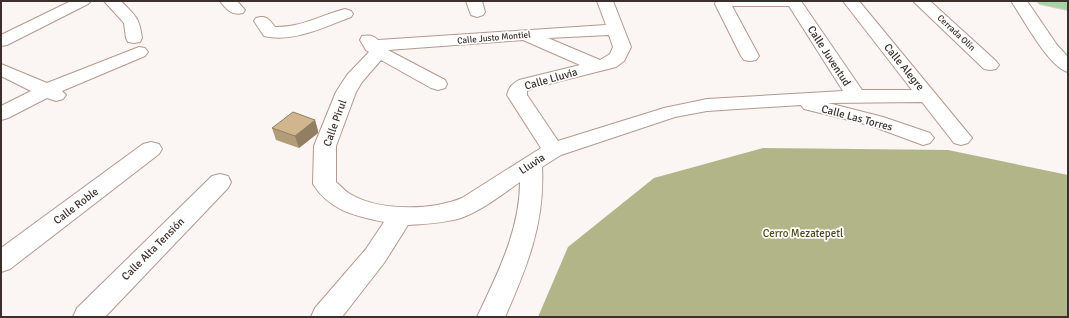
<svg xmlns="http://www.w3.org/2000/svg" width="1069" height="318" font-family="Signika,sans-serif">
<rect width="100%" height="100%" fill="#fbf5f3"/>
<!-- forest -->
<path fill="#b1b587" d="M763,148L948,150L1068,175V317H538L568,247L654,178Z"/>
<g fill="none" stroke-linecap="round" stroke-linejoin="round">
<!-- minor casing -->
<g stroke="#b3998f" stroke-width="2">
<path id="minor" d="M71,1H91L88,4L7,45L1,46V35Z
M104,1H121C135,16 139,16 142,38L140,42L134,43L128,42L126,38L124,23Z
M220,1H237L245,10L243,13C232,16 226,9 220,1Z
M466,1H482L485,12L483,15L477,17L471,15Z
M597,1H613L631,47L624,61L616,67L533,88L527,91V95L558,141L664,108L707,99L843,91L789,6H732L759,56L756,60L750,61L744,60L741,56L715,4L716,1H801L862,90H912L843,1H859L972,138L968,143L961,145L954,143L922,102L828,103L883,117L930,133L934,138L930,143L923,145L869,125L804,109L801,105L707,111L675,117L561,155L542,167C545,223 527,267 505,317H477C497,275 520,230 520,182C501,195 483,210 461,218C444,223 426,224 408,225L384,263L342,317H311L315,308L366,249L384,222C356,216 330,211 313,184L314,146L336,92L347,75L369,52L366,50L360,40L362,36C369,35 373,35 378,40L606,25ZM609,35L613,47L610,54L600,60L548,38ZM523,40L580,65L519,80C512,84 509,87 507,95L541,148L462,198C431,211 379,211 350,194C345,191 341,186 336,182V146L356,92L362,82L381,60L431,88L438,90L445,88L447,84L445,80L388,50Z
M913,1H930L996,61L999,65L996,69L990,70L984,69Z
M1011,1H1027L1057,45L1068,57V72C1049,68 1023,18 1011,1Z
M345,9L351,11L353,14L351,17C324,27 293,43 264,36L254,21L256,18C266,15 269,19 275,27C300,28 321,15 345,9Z
M139,47L145,48L148,52L145,56L62,91L66,95L63,99L56,101L47,98L8,118L1,120V106L31,91L1,76V64L47,83Z
M151,142L159,144L162,149L159,154L10,269L1,272V248L143,144Z
M220,174L228,176L231,182L228,188L105,317H73L77,308L212,176Z"/>
</g>
<!-- major casing -->
<g stroke="#d4d1d1" stroke-width="2">
<path id="major" d="M1037,1H1068V10L1040,4Z"/>
</g>
<!-- minor -->
<use href="#minor" fill="#fff" fill-rule="evenodd"/>
<!-- major -->
<use href="#major" fill="#a7d4a3" fill-rule="evenodd"/>
</g>
<!-- wall -->
<path fill="#b39c7a" d="M315,120L318,131V133L299,148L276,140L272,128Z"/>
<!-- shaded-wall -->
<path fill="#927f63" d="M315,120L318,131V133L299,148L295,136Z"/>
<!-- building -->
<path fill="#d0b58e" stroke="#927f63" d="M293,112L315,120L314,121L295,136L272,128Z"/>
<g text-anchor="middle" dominant-baseline="central" stroke-width="3.5" stroke-linejoin="round" paint-order="stroke">
<!-- far-street labels -->
<g font-size="9" fill="#3b302c" stroke="#fff">
<text transform="translate(956 33) rotate(43)">Cerrada Olín</text>
<text transform="translate(494 38) rotate(-5)">Calle Justo Montiel</text>
</g>
<!-- street labels -->
<g font-size="11" fill="#3b302c" stroke="#fff">
<text transform="translate(829 56) rotate(57)">Calle Juventud</text>
<text transform="translate(904 67) rotate(51)">Calle Alegre</text>
<text transform="translate(551 79) rotate(-16)">Calle Lluvia</text>
<text transform="translate(857 118) rotate(15)">Calle Las Torres</text>
<text transform="translate(335 123) rotate(-70)">Calle Pirul</text>
<text transform="translate(532 164) rotate(-33)">Lluvia</text>
<text transform="translate(76 206) rotate(-37)">Calle Roble</text>
<text transform="translate(153 249) rotate(-45)">Calle Alta Tensión</text>
</g>
<!-- park labels -->
<g font-size="11" fill="#4a4c18" stroke="#fff">
<text x="803" y="233">Cerro Mezatepetl</text>
</g>
</g>
<!-- border -->
<rect width="1069" height="318" fill="none" stroke="#3b302c" stroke-width="4"/>
</svg>
